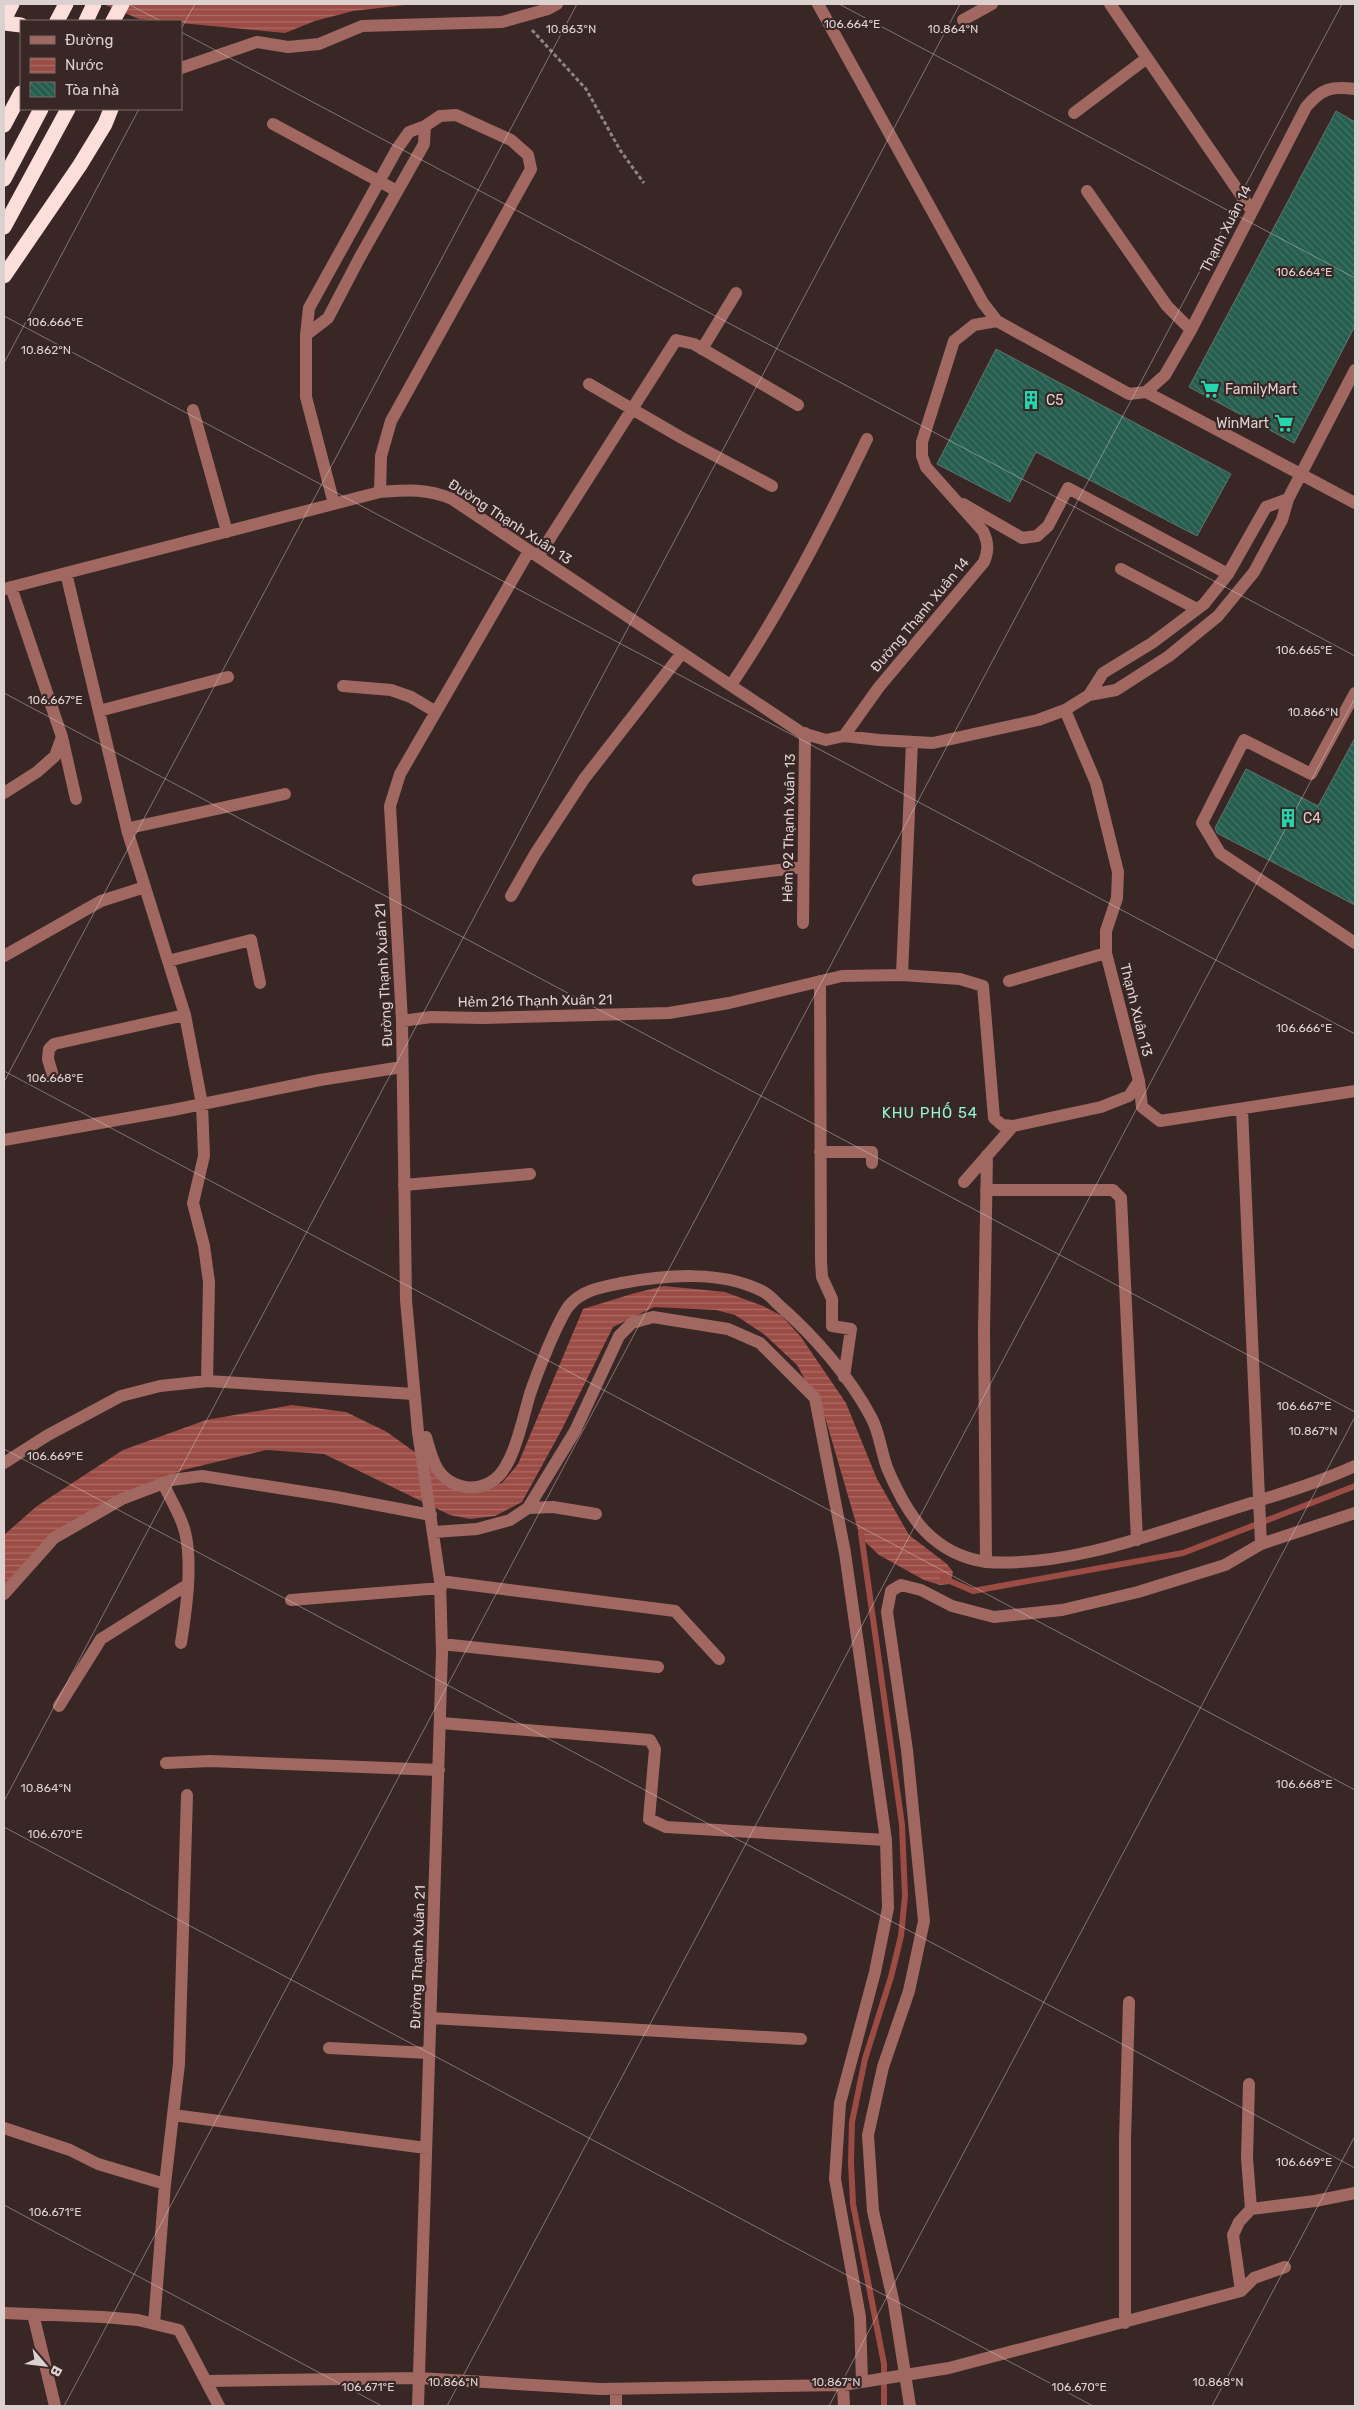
<svg xmlns="http://www.w3.org/2000/svg" width="1359" height="2410" font-family="Rubik,sans-serif">
<defs>
<pattern id="water-rules" width="6" height="5" patternUnits="userSpaceOnUse" patternTransform="scale(1.25)"><rect width="6" height="5" fill="#9b4c45"/><path d="M0 2.5h6" fill="none" stroke="#ad6d67"/></pattern>
<pattern id="building-back-hatch" width="6" height="6" patternUnits="userSpaceOnUse" patternTransform="scale(1.25)"><rect width="6" height="6" fill="#255d4e"/><path d="M-1 5l2 2M0 0l6 6M5-1l2 2" fill="none" stroke="#447366"/></pattern>
</defs>
<rect width="100%" height="100%" fill="#382725"/>
<!-- water -->
<path fill="url(#water-rules)" d="M103,4H414L353,11L315,21L285,33L139,19Z
M664,1286L725,1292L763,1306L782,1316L801,1337L846,1403L877,1479L909,1535L947,1564L953,1572L950,1584L940,1585L924,1580L879,1555L860,1537L825,1417L797,1365L765,1335L735,1315L716,1310L654,1307L613,1327L561,1431L522,1502L495,1516L470,1519L450,1515L324,1454L266,1450L183,1470L105,1504L53,1537L4,1591V1535L37,1506L123,1450L206,1420L292,1405L346,1412L387,1432L467,1490H485L502,1483L518,1464L583,1309L635,1293Z"/>
<g fill="none" stroke-linecap="round" stroke-linejoin="round">
<!-- stream -->
<path stroke="#9b4c45" stroke-width="6" d="M861,1533L902,1825L905,1896L901,1936L891,1977L865,2059L852,2122L851,2162L853,2204L884,2364V2406
M943,1578L973,1591L1183,1553L1355,1486"/>
</g>
<!-- building -->
<path fill="url(#building-back-hatch)" stroke="#61756f" d="M1336,111L1355,122V326L1294,443L1189,387Z
M996,349L1231,474L1197,536L1036,452L1010,502L937,464Z
M1355,738V905L1217,833L1215,828L1246,769L1318,806Z"/>
<g fill="none" stroke-linecap="round" stroke-linejoin="round">
<!-- path -->
<path stroke="#918381" stroke-width="3" stroke-dasharray="4 2.5" stroke-linecap="butt" d="M532,30L586,89L620,150L644,183"/>
<!-- minor -->
<path stroke="#a16862" stroke-width="12" d="M818,4L983,303L997,321
M1110,4L1252,211
M963,20L992,4
M181,68L257,42L288,47L319,44L362,26L502,22L548,9L557,4
M1074,113L1147,58
M273,124L397,191
M1087,191L1167,306L1191,330
M306,335L328,318L360,257L424,144L425,126
M702,349L736,293
M589,384L682,438L772,486
M1146,392L1355,503
M193,410L227,532
M334,504L306,397V335L309,308L397,149L409,132L425,126L440,116L456,115L511,140L528,155L531,169L391,421L381,456L380,492
M963,504L1022,538L1037,536L1048,526L1068,488L1228,574
M538,557L676,340L694,344L798,405
M1121,569L1197,609
M66,573L128,833
M11,587L62,737L76,799
M4,589L380,492C406,490 427,488 452,499L802,733L826,740L844,736L879,740L933,743L1038,720L1065,710L1089,695L1116,690L1169,656L1218,616L1254,572L1282,520L1288,499L1355,370
M731,685C783,608 826,524 867,439
M343,686L391,690L411,697L436,712
M1355,693L1311,774L1244,740L1202,823L1220,853L1355,943
M1089,695L1103,673L1152,643L1204,604L1228,574L1266,507L1288,499
M1065,710L1096,783L1118,872L1117,898L1106,931V953L1139,1081L1142,1107L1160,1121L1355,1091
M99,711L228,677
M844,736L879,687L984,562C989,550 988,542 983,531L926,467L922,456V442L954,341L974,325L997,321L1129,394L1146,392L1165,375L1191,330L1306,107C1322,88 1332,86 1355,89
M4,793L37,772L55,756L62,737
M698,880L803,867
M511,896L535,854L584,779L682,653
M803,923L805,733
M4,956L101,901L145,887
M168,961L251,940L260,983
M902,975L912,742
M820,981L821,1261L822,1277L832,1299V1326L851,1329L844,1377
M1009,981L1106,953
M402,1021L431,1017L483,1018L669,1013L729,1003L842,976L902,975L960,979L983,986L994,1118L1002,1125L1013,1126
M53,1076L48,1059L49,1049L54,1044L185,1015
M1242,1109L1261,1544
M4,1140L173,1110L320,1080L402,1067
M820,1152H872V1163
M964,1182L1013,1126L1101,1107L1129,1096L1139,1081
M404,1185L530,1174
M986,1190H1113L1121,1198L1137,1540
M207,1381L209,1282L204,1246L193,1203L204,1156L202,1104L185,1015L128,833L134,827L285,794
M426,1437C432,1458 436,1480 461,1486C472,1489 484,1487 494,1480C514,1466 523,1417 530,1394C537,1373 556,1325 568,1307C581,1290 602,1287 622,1283C666,1275 720,1270 762,1291C769,1294 775,1302 781,1307C814,1336 850,1377 871,1417C880,1433 881,1453 888,1470C908,1517 933,1554 986,1562L984,1331L987,1155
M4,1463L48,1435L121,1396L160,1386L207,1381L414,1394
M163,1483C170,1499 181,1515 185,1532C193,1564 186,1611 181,1643
M528,1508L575,1431L619,1336L632,1323L653,1317L728,1329L760,1343L815,1398L845,1553L886,1840L888,1908L875,1972L840,2103L835,2179L860,2317L862,2382
M434,1532L477,1529L510,1520L528,1508L553,1507L596,1514
M986,1562C1068,1567 1150,1535 1226,1511C1270,1497 1313,1485 1355,1466
M440,1581L675,1611L719,1659
M4,1594L54,1538L122,1499L172,1480L202,1476L336,1497L431,1515
M291,1600L441,1588
M442,1644L658,1667
M59,1706L101,1639L187,1585
M441,1723L650,1740L655,1749L649,1819L666,1827L886,1840
M166,1763L210,1761L439,1770
M431,2018L801,2039
M329,2048L429,2053
M1249,2084L1247,2158L1251,2209
M173,2115L426,2148
M4,2128L70,2150L98,2164L165,2184
M1241,2291L1233,2235L1239,2222L1251,2209L1315,2201L1355,2193
M4,2313L103,2317L138,2320L179,2330L219,2406
M33,2314L55,2406
M1125,2323V2140L1129,2002
M154,2324L165,2184L179,2064L187,1795
M208,2381L418,2378L600,2389L843,2385L949,2368L1241,2291L1254,2278L1285,2267
M843,2385L844,2406
M418,2406L442,1652L440,1581L418,1432L406,1300L402,1021L390,806L400,774L529,551
M616,2406V2389
M910,2406L894,2304L873,2211L868,2135L883,2067L909,1991L924,1921L907,1750L887,1612L891,1591L901,1585L921,1590L952,1606L994,1617L1062,1610L1138,1592L1225,1565L1261,1544L1355,1513"/>
<!-- highway -->
<path stroke="#fcdfdb" stroke-width="15" d="M4,20L12,4
M57,21L66,4
M86,21L94,4
M113,21L122,4
M4,23L21,25
M4,125L21,93
M4,179L41,109
M4,227L68,109
M4,276L80,165L105,124L111,109"/>
</g>
<!-- ticks -->
<path fill="none" stroke="#ddd1d0" stroke-width="1" stroke-opacity="0.45" d="M128,4L161,21M839,4L1355,278M181,29L195,4M181,32L1355,656M4,316L1355,1034M4,363L139,109M4,693L1355,1412M4,1071L1355,1790M4,1082L577,4M4,1449L1355,2168M4,1801L960,4M4,1827L1093,2406M4,2205L382,2406M64,2406L1342,4M447,2406L1355,698M829,2406L1355,1417M1212,2406L1355,2136"/>
<!-- icons -->
<defs>
<g id="supermarket-bare" transform="scale(1.5)"><path d="M-6-5.5h2.5l.6 2H6L4.5 2H-2.5L-4.4-4H-6ZM-1.5 3.2a1.3 1.3 0 1 0 .1 0ZM3 3.2a1.3 1.3 0 1 0 .1 0Z" fill="#25d5ae" stroke="#382725" stroke-width="2.5" paint-order="stroke"/></g>
<g id="building-bare" transform="scale(1.5)"><path d="M-4-6H4V6H1V3H-1V6H-4ZM-2.5-4.3h1.7v1.8h-1.7ZM.8-4.3h1.7v1.8H.8ZM-2.5-1h1.7V.8h-1.7ZM.8-1h1.7V.8H.8Z" fill="#25d5ae" stroke="#382725" stroke-width="2.5" paint-order="stroke"/></g>
</defs>
<g fill-rule="evenodd">
<use href="#supermarket-bare" x="1210" y="389"/>
<use href="#building-bare" x="1031" y="400"/>
<use href="#supermarket-bare" x="1284" y="423"/>
<use href="#building-bare" x="1288" y="818"/>
</g>
<g text-anchor="middle" dominant-baseline="central" stroke-width="4.5" stroke-linejoin="round" paint-order="stroke">
<!-- street labels -->
<g font-size="14" fill="#ddd1d0" stroke="#382725">
<text transform="translate(1226 229) rotate(-63)">Thạnh Xuân 14</text>
<text transform="translate(510 522) rotate(33)">Đường Thạnh Xuân 13</text>
<text transform="translate(920 615) rotate(-50)">Đường Thạnh Xuân 14</text>
<text transform="translate(789 828) rotate(-89)">Hẻm 92 Thạnh Xuân 13</text>
<text transform="translate(384 975) rotate(-93)">Đường Thạnh Xuân 21</text>
<text transform="translate(535 1001) rotate(-1)">Hẻm 216 Thạnh Xuân 21</text>
<text transform="translate(1136 1010) rotate(76)">Thạnh Xuân 13</text>
<text transform="translate(418 1957) rotate(-88)">Đường Thạnh Xuân 21</text>
</g>
<!-- poi labels -->
<g font-size="14" fill="#ddd1d0" stroke="#382725" text-anchor="start">
<text x="1225" y="389">FamilyMart</text>
<text x="1046" y="400">C5</text>
<text x="1269" y="423" text-anchor="end">WinMart</text>
<text x="1303" y="818">C4</text>
</g>
<!-- neighbourhood labels -->
<g font-size="15" letter-spacing="1" fill="#94f4d7" stroke="#382725">
<text x="930" y="1113">KHU PHỐ 54</text>
</g>
</g>
<g font-size="12" text-anchor="middle" fill="#ddd1d0" stroke="#382725" stroke-width="4.5" stroke-linejoin="round" paint-order="stroke">
<text x="852" y="28">106.664°E</text>
<text x="571" y="33">10.863°N</text>
<text x="953" y="33">10.864°N</text>
<text x="1304" y="276">106.664°E</text>
<text x="55" y="326">106.666°E</text>
<text x="46" y="354">10.862°N</text>
<text x="1304" y="654">106.665°E</text>
<text x="55" y="704">106.667°E</text>
<text x="1313" y="716">10.866°N</text>
<text x="1304" y="1032">106.666°E</text>
<text x="55" y="1082">106.668°E</text>
<text x="1304" y="1410">106.667°E</text>
<text x="1313" y="1435">10.867°N</text>
<text x="55" y="1460">106.669°E</text>
<text x="1304" y="1788">106.668°E</text>
<text x="46" y="1792">10.864°N</text>
<text x="55" y="1838">106.670°E</text>
<text x="1304" y="2166">106.669°E</text>
<text x="55" y="2216">106.671°E</text>
<text x="453" y="2386">10.866°N</text>
<text x="836" y="2386">10.867°N</text>
<text x="1218" y="2386">10.868°N</text>
<text x="368" y="2391">106.671°E</text>
<text x="1079" y="2391">106.670°E</text>
</g>
<!-- border -->
<rect width="1359" height="2410" fill="none" stroke="#ddd1d0" stroke-width="10"/>
<!-- legend -->
<rect x="20" y="20" width="162" height="90" fill="#382725" stroke="#7a6b69"/>
<rect x="30" y="36" width="25" height="8" fill="#a16862" stroke="#7a6b69"/>
<text x="65" y="45" font-size="15" fill="#ddd1d0">Đường</text>
<rect x="30" y="58" width="25" height="15" fill="url(#water-rules)" stroke="#7a6b69"/>
<text x="65" y="70" font-size="15" fill="#ddd1d0">Nước</text>
<rect x="30" y="82" width="25" height="15" fill="url(#building-back-hatch)" stroke="#7a6b69"/>
<text x="65" y="95" font-size="15" fill="#ddd1d0">Tòa nhà</text>
<!-- north arrow -->
<g transform="translate(45 2365) rotate(118)" stroke="#382725" stroke-width="4" paint-order="stroke">
<path d="M0-4L9 19L0 12L-9 19Z" fill="#ddd1d0"/>
<text y="-8" font-size="14" font-weight="bold" text-anchor="middle" fill="#ddd1d0">B</text>
</g>
</svg>
